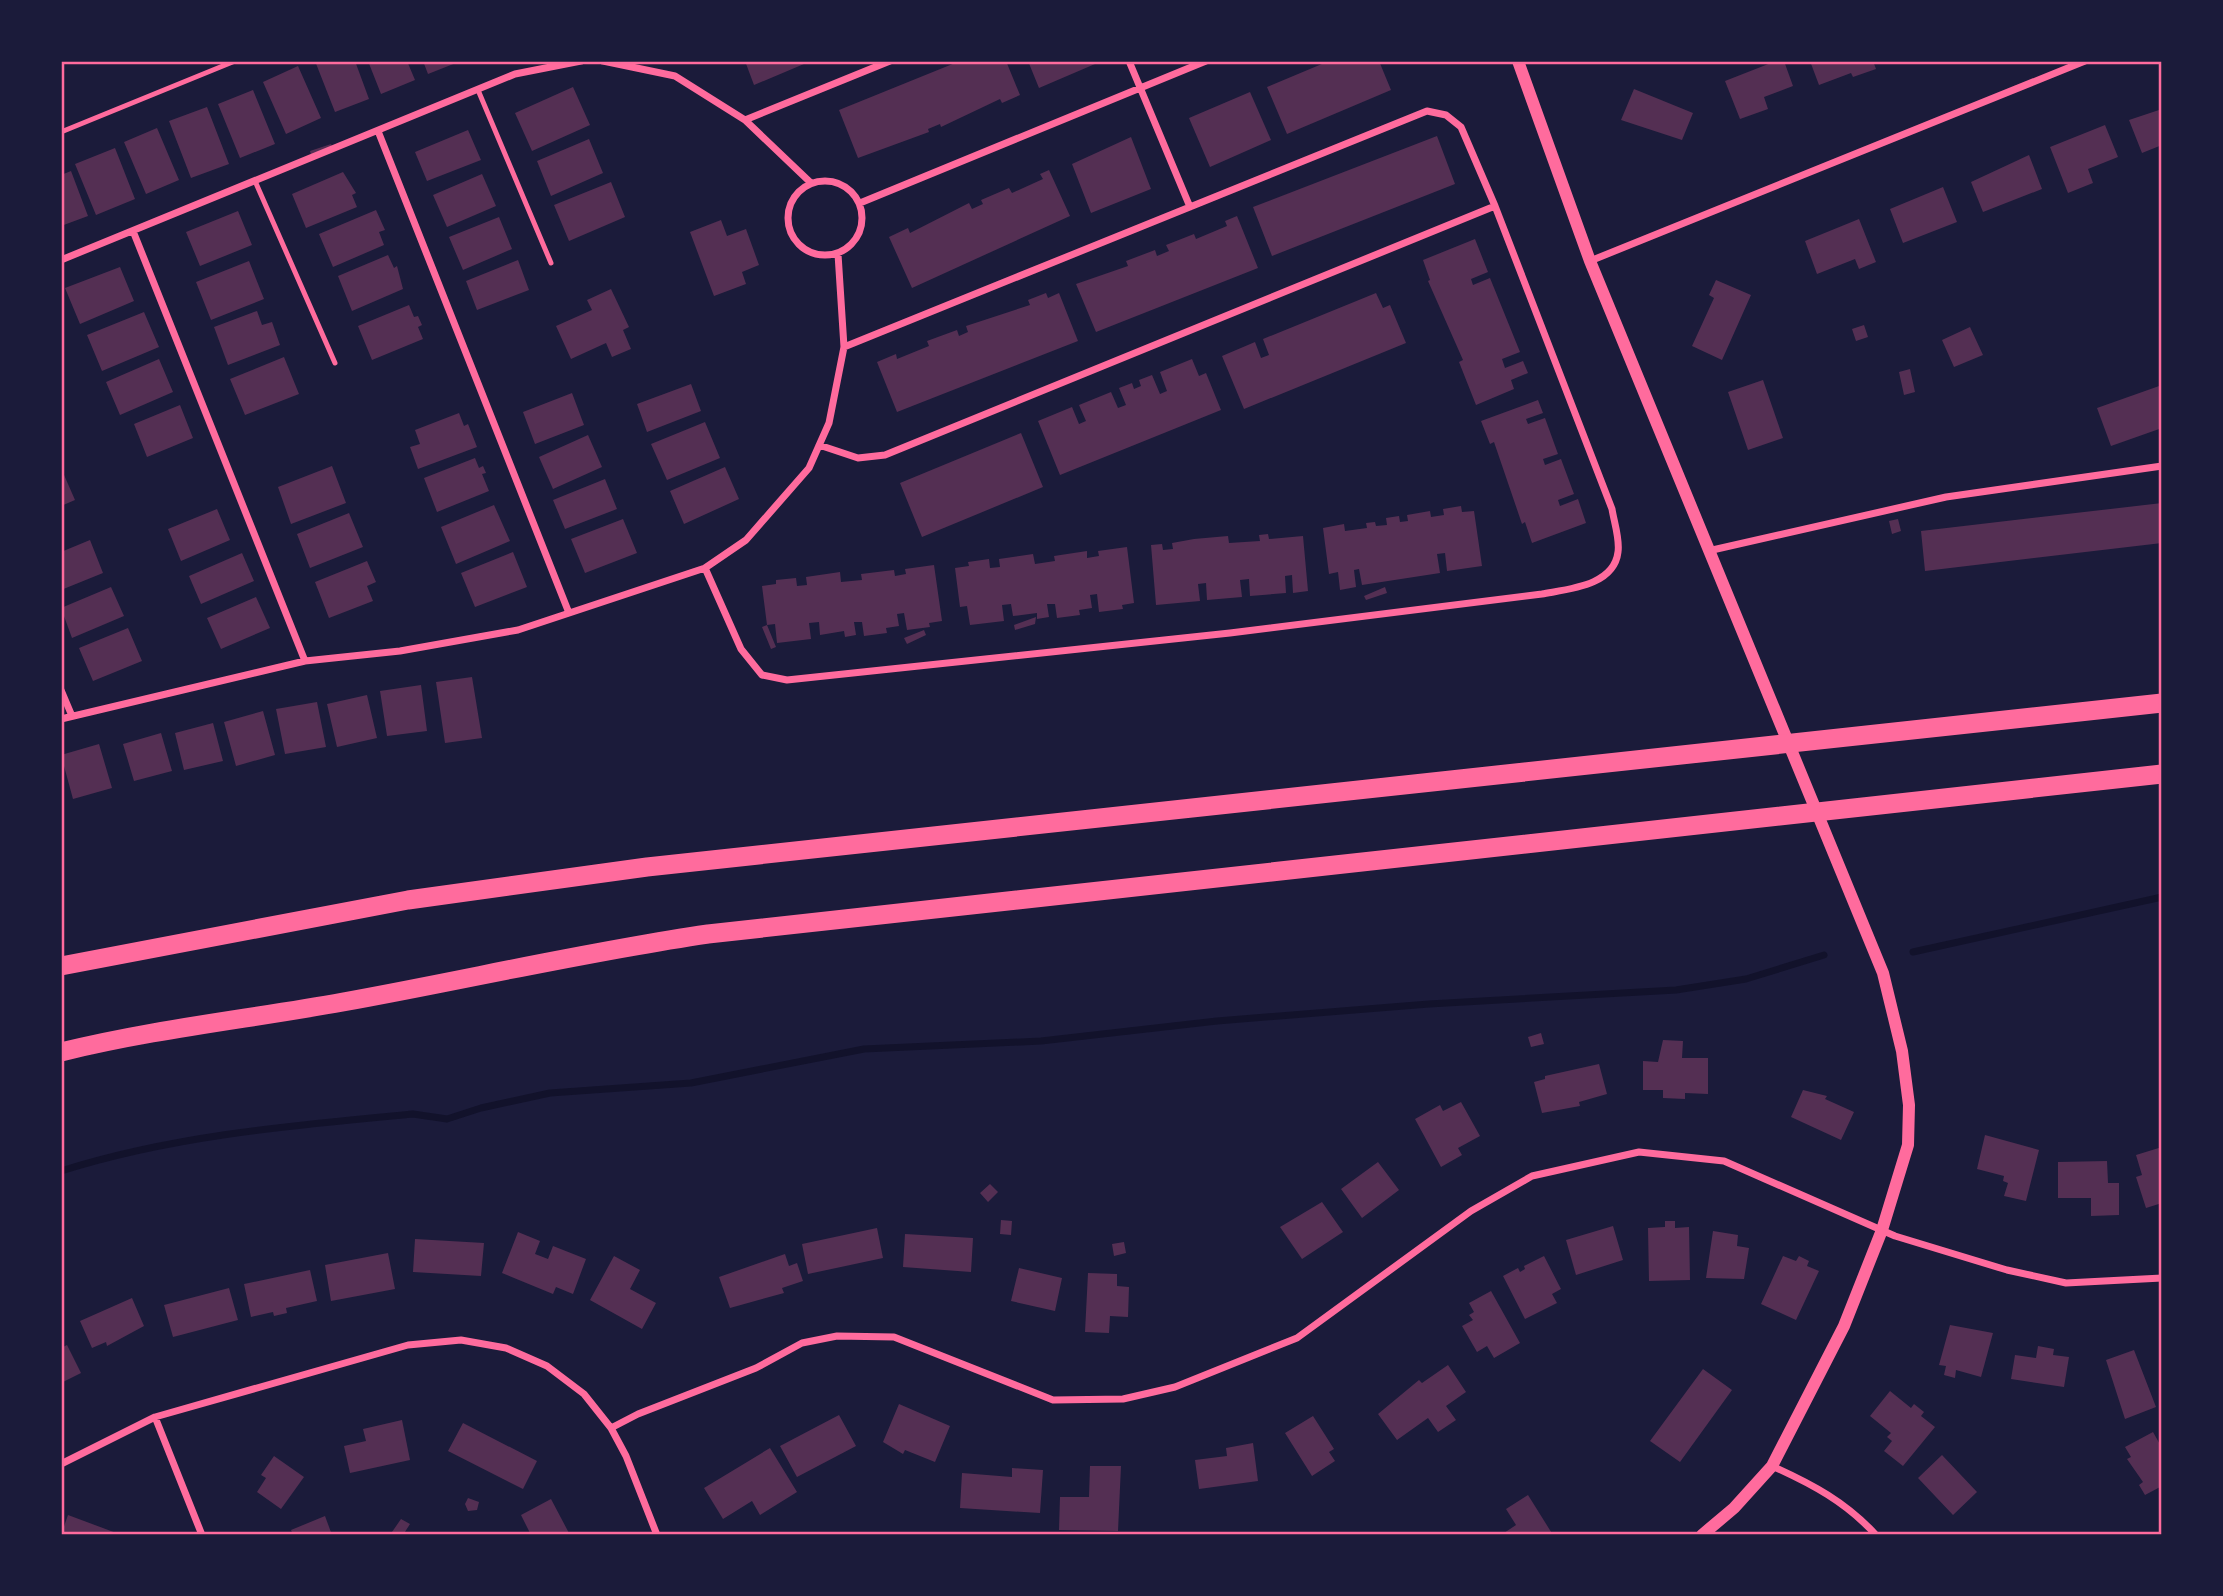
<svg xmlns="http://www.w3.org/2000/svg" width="2223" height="1596" font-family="'Titillium Web',sans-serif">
<rect width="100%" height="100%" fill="#1b1b3a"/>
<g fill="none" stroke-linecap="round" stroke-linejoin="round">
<!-- stream -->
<path stroke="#12122b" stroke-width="7" d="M1913,952L2162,897
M61,1171C174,1135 296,1125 413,1114L447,1119L481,1108L550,1093L691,1083L864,1049L1041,1041L1217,1021L1429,1004L1676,990L1746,979L1824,955"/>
</g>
<!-- building -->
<path fill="#542f53" d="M315,61H355L369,99L335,112Z
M368,61H407L415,80L381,94Z
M423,61H461L428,74Z
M745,61H811L754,85Z
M960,61H1006L1020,95L1002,103L1000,99L941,127L940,124L928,129L929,132L858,158L839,110Z
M1028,61H1102L1039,88Z
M1329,61H1379L1391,90L1287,134L1267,87Z
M1776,61H1784L1793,86L1764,97L1768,109L1740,119L1725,81Z
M1810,61H1873L1876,69L1853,77L1851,73L1819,85Z
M298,66L321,118L286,134L263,82Z
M573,87L590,125L532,151L515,113Z
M1634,89L1693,113L1682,140L1621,120Z
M253,90L275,144L240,158L218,104Z
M1250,92L1271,140L1210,167L1189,118Z
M207,107L229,164L191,178L169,121Z
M2162,109V145L2142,153L2129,120Z
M2105,125L2118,157L2088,169L2093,183L2068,193L2050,147Z
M157,128L179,180L146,194L124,142Z
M468,130L481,160L427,181L415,152Z
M1437,136L1455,184L1272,256L1253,207Z
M1131,137L1151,189L1091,213L1072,164Z
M589,139L603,173L551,196L537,161Z
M331,144L333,149L311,155L310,151Z
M115,148L135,199L96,215L75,164Z
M2029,155L2042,189L1983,212L1971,182Z
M1049,170L1070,216L912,288L889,237L908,228L910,233L969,203L972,209L983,204L981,200L1009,188L1012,193L1043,179L1040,174Z
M71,171L88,216L61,226V175Z
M343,172L356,193L352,195L357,207L306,228L292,194Z
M482,174L496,206L447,227L433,195Z
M611,182L625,217L569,241L554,205Z
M1943,187L1957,222L1903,243L1890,209Z
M376,210L385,230L379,232L384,245L333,267L319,234Z
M238,211L252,245L200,266L186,232Z
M1237,216L1258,268L1096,332L1076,284L1128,266L1126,261L1155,250L1157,256L1169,251L1166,245L1194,234L1196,239L1227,226L1225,221Z
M499,217L512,249L463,270L449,237Z
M1859,219L1876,262L1859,269L1855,259L1817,274L1805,241Z
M721,220L727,236L746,229L759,265L742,272L746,284L714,296L690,232Z
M1475,239L1488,272L1471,279L1473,285L1490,278L1520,352L1502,359L1505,368L1523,361L1528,373L1511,380L1514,389L1476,405L1459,362L1463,360L1428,281L1430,280L1423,260Z
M388,255L394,268L397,266L403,289L352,311L338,276Z
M518,260L529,290L477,310L466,281Z
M249,261L264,299L211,320L196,282Z
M120,267L134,301L80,324L65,288Z
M1716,280L1751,295L1722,360L1692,346L1714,298L1709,295Z
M611,289L629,327L623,330L631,349L612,357L606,343L571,359L556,326L592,310L587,300Z
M1046,293L1048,298L1059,293L1078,341L897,412L877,362L896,354L897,359L929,346L927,341L957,330L959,336L968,332L966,326L1030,305L1028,300Z
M1376,293L1383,308L1390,305L1406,343L1244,409L1222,356L1255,342L1261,358L1269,355L1263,339Z
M409,305L414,317L418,316L422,325L418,327L423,339L372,360L358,326Z
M257,311L262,325L272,322L280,345L228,365L214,327Z
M144,312L159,347L102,371L87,335Z
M1864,325L1868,337L1856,341L1852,329Z
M1970,327L1983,355L1954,367L1942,340Z
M284,357L299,394L245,415L230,379Z
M159,359L173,392L120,415L106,382Z
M1192,359L1199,376L1206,373L1221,410L1060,475L1038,421L1072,407L1079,424L1086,421L1079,405L1111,392L1118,408L1126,405L1119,388L1132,383L1134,389L1141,386L1139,380L1152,375L1160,394L1167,391L1160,372Z
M1910,369L1915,392L1904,395L1899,372Z
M1763,380L1783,438L1748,450L1728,392Z
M691,384L701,411L647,432L637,404Z
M2162,385V428L2111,446L2097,408Z
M572,393L584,425L535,444L523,412Z
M1538,400L1543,413L1526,419L1528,424L1545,418L1558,454L1543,459L1545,465L1561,459L1574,494L1558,500L1560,506L1578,499L1586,523L1532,543L1525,522L1522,524L1494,442L1490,444L1481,421Z
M180,405L193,438L147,457L134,424Z
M459,413L464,426L468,424L477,447L418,469L410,447L420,444L415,430Z
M705,422L720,458L667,480L651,444Z
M1021,433L1043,487L922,537L900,483Z
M588,435L602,467L553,489L539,457Z
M475,458L479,468L483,466L486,473L482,474L489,491L437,512L424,478Z
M332,466L346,503L291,524L278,487Z
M725,467L739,499L684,524L670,491Z
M61,468L75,500L61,506Z
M605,479L617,509L565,529L553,500Z
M2162,503V543L1925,571L1921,531Z
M494,505L510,541L456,564L441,527Z
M1461,506L1462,512L1474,511L1482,566L1447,571L1445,553L1437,554L1440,573L1362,585L1359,569L1354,570L1356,587L1340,590L1338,572L1329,574L1323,528L1344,524L1345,531L1367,528L1366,523L1375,522L1376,526L1387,525L1386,518L1399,516L1400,522L1408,521L1407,515L1430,511L1431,517L1444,515L1443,509Z
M217,509L230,540L181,561L168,529Z
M349,513L363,547L310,568L297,534Z
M623,519L637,553L585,573L571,539Z
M1898,519L1901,531L1892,534L1889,521Z
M1268,534L1269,539L1303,536L1308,591L1293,593L1292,575L1285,576L1286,593L1250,596L1249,579L1240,580L1242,597L1207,600L1206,583L1198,584L1200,601L1156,605L1151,545L1162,544L1163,550L1173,549L1172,543L1194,539L1228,536L1229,543L1260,541L1259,535Z
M90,540L103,573L61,590V552Z
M1127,547L1134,603L1122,605L1123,609L1099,612L1097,594L1090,595L1092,608L1079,610L1080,615L1057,618L1055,604H1047L1049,617L1037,619V613L1013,616L1011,604L1002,605L1004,621L970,625L967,606L960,607L955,568L969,566L968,562L989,559L990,568L1000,567L999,559L1033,554L1035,564L1055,561L1054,556L1087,551V558L1099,556L1098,551Z
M513,552L527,587L475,607L461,573Z
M242,553L254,581L201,604L189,576Z
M367,561L376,582L367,586L373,601L329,618L315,582Z
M934,565L942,621L929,623L930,627L907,630L904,613L897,614L899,626L886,628L887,633L864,636L862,622H854L856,635L845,637L844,631L820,635L819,622L809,623L811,639L777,643L775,624L767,625L762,586L776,584V580L796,578L797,586L807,585L806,577L840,572L841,582L862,580L861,574L894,570L895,576L906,574L905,569Z
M111,587L124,616L72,638L61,608Z
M1385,587L1387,593L1366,600L1364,596Z
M256,597L270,628L221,649L207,618Z
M1036,617L1035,624L1015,630L1014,625Z
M767,625L776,647L771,649L762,627Z
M128,628L142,661L93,681L79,648Z
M924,630L926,635L907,644L904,638Z
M472,677L482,738L445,743L436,682Z
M421,685L427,731L387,736L380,691Z
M367,695L377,738L337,747L327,704Z
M317,702L326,747L285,754L276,709Z
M263,711L275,755L236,766L224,722Z
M213,723L223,761L184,770L175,733Z
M161,733L172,771L134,781L123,744Z
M99,744L112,788L73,799L61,755Z
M1541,1033L1544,1044L1531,1047L1528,1037Z
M1663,1040L1683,1041L1682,1058H1708V1094L1685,1093V1099L1663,1098V1090H1643V1061L1658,1062Z
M1599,1064L1607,1094L1579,1102L1580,1106L1542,1113L1534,1082L1545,1079V1076Z
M1803,1090L1827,1096L1825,1099L1854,1112L1841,1140L1791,1117Z
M1461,1102L1480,1136L1458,1148L1462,1155L1441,1167L1415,1119L1440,1105L1443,1111Z
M1985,1135L2039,1150L2026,1201L2004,1196L2008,1183L2003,1181L2004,1176L1977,1169Z
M2162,1147V1203L2146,1208L2136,1177L2142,1175L2136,1155Z
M2107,1161L2108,1183H2119V1215L2091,1216V1198H2058V1162Z
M1378,1162L1399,1190L1362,1218L1341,1189Z
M990,1184L998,1192L988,1202L980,1193Z
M1322,1202L1343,1232L1302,1259L1280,1227Z
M1001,1220L1012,1221L1011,1235L1000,1234Z
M1665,1221H1675V1228L1689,1227L1690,1280L1649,1281L1648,1228L1665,1227Z
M1613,1226L1623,1260L1576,1275L1566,1240Z
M877,1228L883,1258L808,1274L802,1244Z
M1713,1231L1738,1235L1737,1246L1749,1248L1744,1279L1706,1278Z
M518,1232L540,1241L535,1254L548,1259L553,1246L586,1259L573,1294L556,1287L553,1294L502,1273Z
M905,1234L973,1238L971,1272L903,1267Z
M415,1239L484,1243L481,1276L413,1272Z
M1124,1242L1126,1253L1114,1256L1112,1244Z
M388,1253L395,1289L331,1301L325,1265Z
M785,1254L789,1266L797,1263L803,1281L782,1288L784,1293L730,1308L719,1277Z
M614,1256L640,1270L630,1289L656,1303L642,1329L590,1300Z
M1544,1256L1561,1289L1552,1294L1557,1303L1525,1319L1503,1276L1518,1268L1520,1272L1525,1269L1524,1266Z
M1783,1256L1796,1261L1799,1256L1809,1261L1807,1266L1819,1271L1796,1320L1761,1304Z
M1019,1268L1062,1278L1055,1311L1011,1301Z
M310,1270L317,1301L286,1308L287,1313L274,1316L273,1312L251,1317L244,1284Z
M1088,1273L1117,1274V1286L1129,1287L1128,1317L1110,1316L1109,1333L1085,1332Z
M229,1288L238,1320L173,1337L164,1305Z
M1491,1291L1520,1343L1494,1358L1487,1346L1477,1352L1462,1326L1473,1320L1469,1315L1474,1312L1469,1303Z
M132,1298L144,1326L107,1346L106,1342L92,1348L80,1321Z
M1950,1325L1993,1333L1981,1377L1956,1370L1955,1378L1944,1375L1946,1366L1939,1365Z
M67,1345L81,1373L61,1383V1348Z
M2038,1346L2054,1349L2053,1355L2069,1357L2064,1387L2011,1379L2015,1355L2036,1358Z
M2134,1350L2156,1407L2125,1419L2106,1360Z
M1448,1365L1466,1392L1446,1406L1456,1420L1438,1432L1428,1418L1397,1440L1378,1414L1419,1380L1422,1383Z
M1703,1369L1732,1390L1680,1462L1650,1441Z
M1890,1391L1911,1408L1914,1404L1924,1412L1921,1416L1935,1427L1903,1466L1884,1451L1892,1441L1887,1437L1891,1433L1870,1416Z
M899,1404L950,1426L935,1462L905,1450L903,1454L883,1442Z
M839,1415L856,1446L797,1477L780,1446Z
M1313,1416L1334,1449L1329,1452L1335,1461L1312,1476L1285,1433Z
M402,1420L410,1460L350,1473L344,1446L366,1441L363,1429Z
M463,1423L537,1461L523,1489L448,1451Z
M2153,1432L2162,1448V1486L2145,1495L2139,1485L2143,1482L2127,1459L2131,1457L2125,1447Z
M1253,1443L1258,1481L1199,1489L1195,1460L1227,1456L1226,1448Z
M770,1448L797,1492L760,1515L752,1501L723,1519L704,1488Z
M1942,1455L1977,1492L1953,1515L1918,1478Z
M274,1456L304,1477L281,1509L257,1492L266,1478L261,1475Z
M1090,1466H1121L1118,1531L1059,1530L1060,1497H1089Z
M1012,1468L1043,1470L1040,1513L960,1508L962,1473L1012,1477Z
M1528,1495L1553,1535H1501L1516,1525L1506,1509Z
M468,1498L479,1502L477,1510L468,1511L465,1504Z
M551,1499L570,1535H531L521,1515Z
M68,1515L119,1534V1535H61Z
M325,1516L332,1535H293L291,1530Z
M401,1519L410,1524L403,1535H396L392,1532Z"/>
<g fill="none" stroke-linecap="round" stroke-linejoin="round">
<!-- service -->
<path stroke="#ff6b9d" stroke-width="5" d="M478,90L551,263
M61,132L235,61
M255,181L335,363"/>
<!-- minor -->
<path stroke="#ff6b9d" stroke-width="7" d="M603,61L675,76L745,120L811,183
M1129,61L1190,207
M745,120L890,61
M378,131L569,613
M788 218a37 37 0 1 1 74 0a37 37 0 1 1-74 0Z
M860,203L1206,61
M133,231L305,661
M61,260L515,74L581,61
M1590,261L2085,61
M819,445L858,458L885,455L1495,206
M1708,551L1946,497L2162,466
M705,568L741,649L762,675L787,680L1230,633L1542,594C1568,589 1614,586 1618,552C1620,539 1614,522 1612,509L1495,206L1461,127L1446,115L1427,111L844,347
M61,690L72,716
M61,719L305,661L400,651L518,630L705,568L746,540L809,468L829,423L844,347L838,254
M155,1417L202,1535
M611,1428L638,1414L756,1368L802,1343L837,1336L894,1337L1053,1400L1123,1399L1175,1387L1297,1338L1471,1211L1532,1176L1639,1152L1724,1161L1895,1236L2007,1270L2066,1283L2162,1278
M61,1464L155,1417L408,1345L461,1340L506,1348L547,1366L584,1394L611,1428L626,1456L657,1535
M1772,1466C1812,1484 1846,1502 1876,1535"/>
<!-- tertiary -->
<path stroke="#ff6b9d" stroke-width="12" d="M1518,61L1590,261L1883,973L1902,1051L1909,1105L1908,1145L1882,1230L1844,1326L1772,1466L1734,1508L1702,1535"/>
<!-- motorway -->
<path stroke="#ff6b9d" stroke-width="19" d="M61,966L408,900L647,867L2162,703
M61,1052C154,1029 249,1019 343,1002C465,980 585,952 708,934L2162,774"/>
</g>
<!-- border -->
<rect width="2223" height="1596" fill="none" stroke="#1b1b3a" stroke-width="126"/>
<rect x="63" y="63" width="2097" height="1470" fill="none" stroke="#ff6b9d" stroke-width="2.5"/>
</svg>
